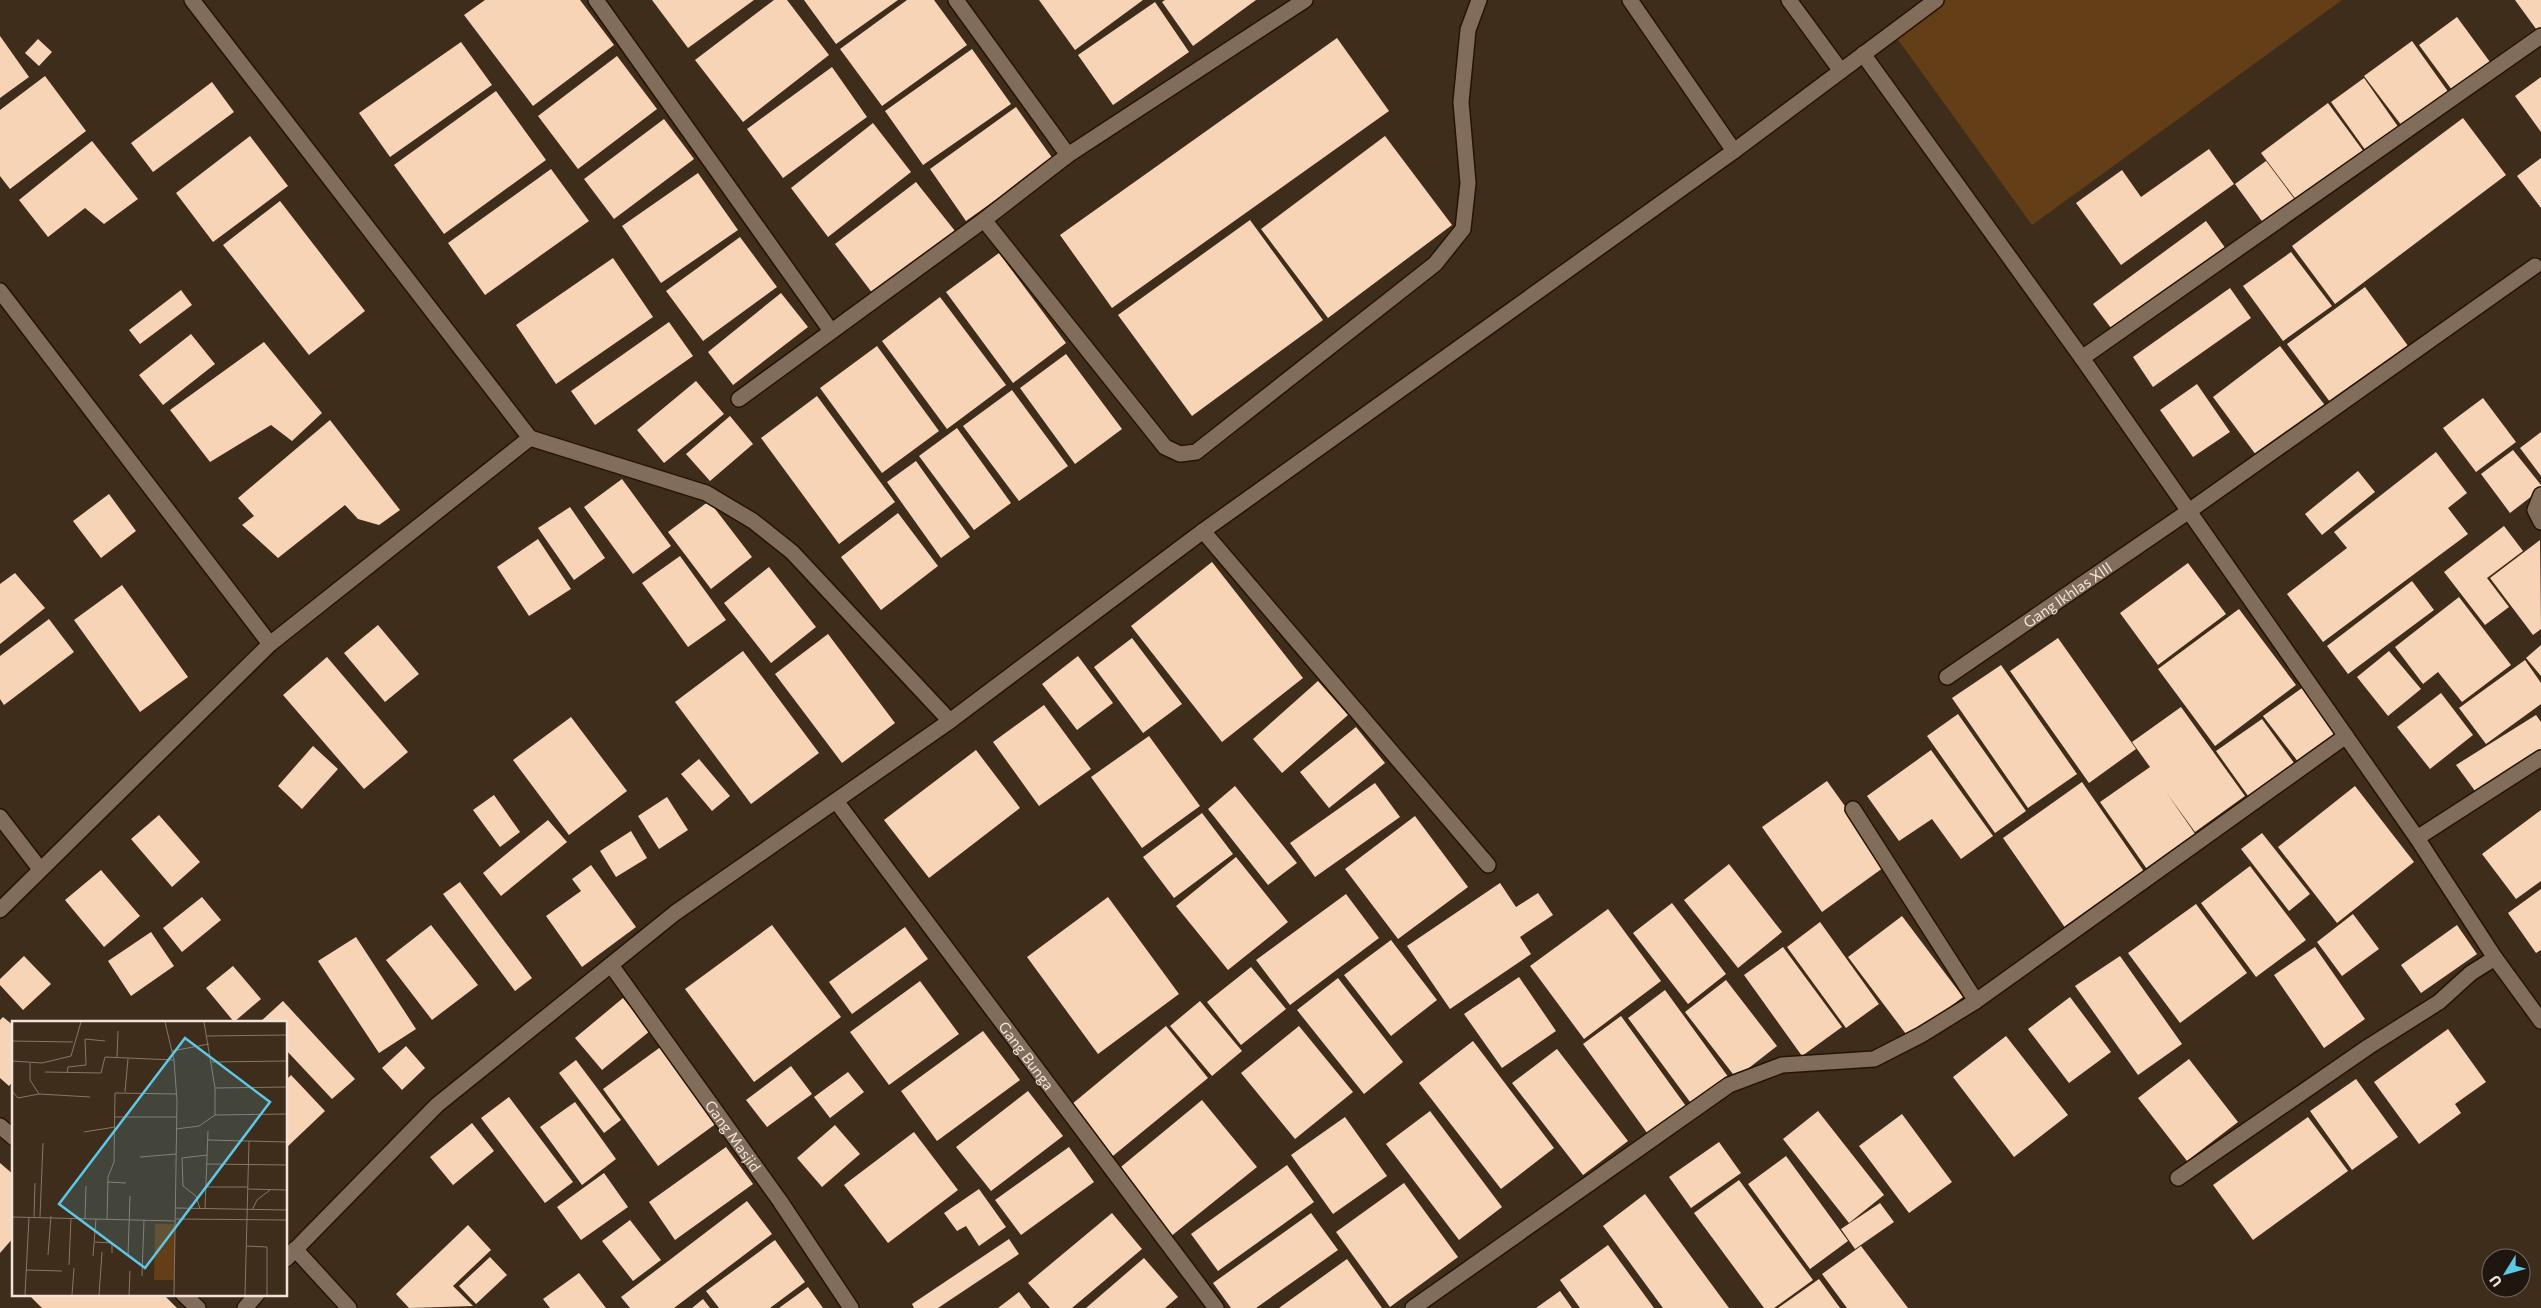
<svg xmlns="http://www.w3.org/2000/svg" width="2541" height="1308" font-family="Commissioner,sans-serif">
<rect width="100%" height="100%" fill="#3f2d1c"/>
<!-- green -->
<path fill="#643e16" d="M1941,0H2342L2032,225L1894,34Z"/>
<!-- building -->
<path fill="#f7d4b5" d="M485,0H580L614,45L533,106L464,15Z
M652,0H754L688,48Z
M774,0H787L829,55L743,122L695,60Z
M804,0H898L836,44Z
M907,0H934L967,45L882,106L840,49Z
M1039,0H1143L1075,50Z
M1165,0H1256L1193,46L1162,2Z
M2515,0H2541V32L2539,33Z
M1155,2L1189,52L1113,105L1078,55Z
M2457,17L2490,62L2452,90L2419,45Z
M0,36L29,77L0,98Z
M1337,38L1389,111L1112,308L1060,235Z
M38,39L52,52L39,66L25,53Z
M2412,41L2449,93L2402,126L2364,76Z
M461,42L492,85L390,157L359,113Z
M972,49L1011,104L923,165L885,111Z
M617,56L657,109L578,169L538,116Z
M832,67L867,117L783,178L747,129Z
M45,76L86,131L10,189L0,176V110Z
M2541,77V132L2515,96Z
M2364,78L2399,128L2366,151L2331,102Z
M212,82L234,112L153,172L131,143Z
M496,91L546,160L444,234L394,165Z
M2328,103L2364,152L2297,201L2261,153Z
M1016,107L1053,159L966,221L930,169Z
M2463,118L2506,175L2335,304L2292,246Z
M664,119L694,159L614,219L584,179Z
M873,123L911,172L828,237L791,188Z
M250,136L288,186L213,242L176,193Z
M1385,136L1452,225L1328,318L1261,229Z
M92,141L138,199L104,224L85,208L48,237L19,200Z
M2209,149L2234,184L2121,265L2076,203L2122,170L2141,197Z
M2541,158V208L2517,176Z
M2266,161L2296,201L2264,224L2235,184Z
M551,169L589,221L485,295L448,243Z
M698,173L738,230L661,283L622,226Z
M916,182L955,231L873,294L835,244Z
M280,201L365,311L309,355L223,245Z
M1250,220L1323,320L1192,416L1118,315Z
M2206,221L2226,249L2114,332L2093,304Z
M740,237L777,287L703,341L666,291Z
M2291,252L2332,306L2283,341L2243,286Z
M999,253L1066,343L1013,383L946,292Z
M613,258L653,317L556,384L516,325Z
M2365,287L2411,350L2333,406L2287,344Z
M2230,288L2251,318L2153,387L2133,357Z
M181,290L192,305L140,344L129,330Z
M781,293L808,327L733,385L708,352Z
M940,297L1006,385L947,429L882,341Z
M669,322L693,356L595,425L571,391Z
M191,334L215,364L163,405L139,375Z
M264,342L322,413L292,441L271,425L210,462L170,410Z
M877,346L939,431L882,473L820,388Z
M2280,346L2327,408L2259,459L2213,397Z
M1066,354L1122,429L1075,464L1020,388Z
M696,381L724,414L664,463L637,430Z
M2197,384L2230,432L2193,457L2160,410Z
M1012,390L1068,466L1019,501L963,426Z
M817,396L895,502L839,544L761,438Z
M2483,398L2516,442L2476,472L2443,428Z
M730,416L753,444L710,481L686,454Z
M330,420L400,510L379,525L358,519L345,505L278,558L242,525L254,516L238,498Z
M957,428L1011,503L974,530L919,456Z
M2541,432V476L2520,448Z
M2513,450L2541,485V489L2510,513L2481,474Z
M2436,452L2467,493L2448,508L2468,534L2323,642L2287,594L2347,548L2334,532Z
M916,461L970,537L941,558L887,482Z
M2358,471L2375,492L2322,535L2305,514Z
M622,479L671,546L633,574L584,507Z
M109,494L136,531L101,558L73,521Z
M709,501L752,557L711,589L668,532Z
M570,507L605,558L574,580L538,528Z
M898,513L938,566L881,610L841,557Z
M2504,526L2523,551L2487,578L2509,607L2485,625L2444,572Z
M538,539L571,589L529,616L497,567Z
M2540,540L2541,629L2533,635L2490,578Z
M680,556L726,620L688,647L642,583Z
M1212,562L1303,678L1222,742L1131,626Z
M2188,563L2226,614L2158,665L2120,613Z
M769,567L816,627L771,663L724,603Z
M15,573L45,608L0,644V584Z
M2412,581L2434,610L2348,674L2327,646Z
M122,585L188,677L140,712L74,620Z
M2459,597L2511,665L2462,702L2438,672L2423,684L2395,647Z
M2239,609L2296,685L2215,746L2158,669Z
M49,619L74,652L4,705L0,699V656Z
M378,625L419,674L385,702L344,653Z
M828,634L895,723L842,763L775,674Z
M1132,638L1182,704L1143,733L1094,667Z
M2058,638L2136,749L2089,783L2010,671Z
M2541,645V676L2526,658Z
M743,651L819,753L751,804L675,702Z
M2389,651L2421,689L2388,716L2357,677Z
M1078,656L1113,703L1077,730L1042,684Z
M327,657L408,752L364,789L283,695Z
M2525,660L2541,683V704L2486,744L2459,708Z
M2001,665L2077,774L2028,808L1952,698Z
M1318,681L1348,715L1282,773L1253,739Z
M2302,688L2337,735L2299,763L2263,716Z
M2441,693L2473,735L2430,769L2397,727Z
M1044,705L1091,769L1039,806L993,742Z
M2181,707L2245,796L2195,832L2166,792L2198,838L2149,872L2100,802L2150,767L2132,742Z
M1958,714L2026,811L1995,833L1927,736Z
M2536,715L2541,722V755L2478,795L2456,765Z
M571,717L627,791L569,835L513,760Z
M2262,719L2297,767L2251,800L2216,751Z
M1356,727L1385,763L1329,808L1300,772Z
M1149,736L1200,806L1142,848L1091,777Z
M313,746L338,769L302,809L278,786Z
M976,750L1020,808L929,878L884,820Z
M1931,750L1993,836L1961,859L1932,819L1899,841L1867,796Z
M699,759L730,796L712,811L681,774Z
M1827,781L1887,865L1822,912L1762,827Z
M2082,782L2145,873L2066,929L2003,838Z
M1375,783L1400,817L1315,877L1290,843Z
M1235,786L1297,863L1268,885L1208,809Z
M2355,786L2414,862L2337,923L2278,847Z
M494,795L520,832L500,847L473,810Z
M667,797L688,830L659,849L638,816Z
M2541,810V881L2516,899L2482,854Z
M1202,813L1233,854L1174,898L1143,857Z
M159,815L200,862L172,887L131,839Z
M1415,816L1468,887L1398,939L1345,869Z
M548,820L567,842L501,896L483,873Z
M631,831L647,858L616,877L600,851Z
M2262,833L2310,894L2289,911L2241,849Z
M1236,857L1288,922L1228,970L1176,906Z
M1729,864L1782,932L1738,968L1684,900Z
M591,865L636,927L582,967L546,916L581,891L572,879Z
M2250,866L2306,940L2256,977L2201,903Z
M101,870L140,916L104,947L65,900Z
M460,882L532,978L515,991L443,894Z
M1500,883L1516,907L1538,893L1553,915L1520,937L1531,954L1450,1009L1407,946Z
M2541,889V950L2536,953L2508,913Z
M1346,894L1379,938L1290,1005L1256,960Z
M202,897L221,920L182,952L163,928Z
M1108,897L1179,994L1098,1054L1027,957Z
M1672,903L1726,974L1688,1004L1633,933Z
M2196,904L2247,973L2180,1023L2128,953Z
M1608,909L1661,981L1584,1039L1530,966Z
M2353,914L2379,949L2342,976L2317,942Z
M1902,916L1963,997L1909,1038L1848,957Z
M1820,922L1879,1004L1846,1028L1787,947Z
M431,925L478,985L432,1020L386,960Z
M772,925L841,1017L754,1082L685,989Z
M2457,925L2477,954L2421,993L2401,965Z
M905,927L928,959L852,1014L829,982Z
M151,932L174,966L131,996L108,961Z
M356,937L416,1029L379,1053L318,961Z
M1391,940L1437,1000L1391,1036L1344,975Z
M1783,947L1842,1027L1802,1056L1744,975Z
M2315,947L2365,1019L2324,1048L2274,975Z
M24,956L51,984L23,1010L0,985V979Z
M2120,956L2182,1044L2138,1075L2075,986Z
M233,966L261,999L234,1022L206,988Z
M1251,967L1286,1009L1241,1045L1207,1002Z
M1519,977L1556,1031L1502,1068L1464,1014Z
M1338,978L1403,1062L1364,1094L1297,1010Z
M1726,980L1777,1046L1736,1078L1685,1012Z
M920,981L959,1034L889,1085L850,1032Z
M1665,990L1729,1078L1693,1106L1628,1018Z
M2070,997L2111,1052L2069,1083L2028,1029Z
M623,998L650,1031L602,1070L575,1038Z
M283,1001L355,1079L332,1099L286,1050V1022H260Z
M1200,1001L1242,1051L1212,1076L1170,1026Z
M1621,1016L1688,1109L1650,1137L1583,1044Z
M3,1017L14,1026V1080L9,1086L0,1078V1020Z
M1166,1026L1208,1078L1108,1160L1066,1109Z
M1299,1026L1353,1092L1295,1139L1241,1073Z
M2448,1029L2486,1082L2455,1104L2461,1113L2419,1144L2374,1082Z
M983,1031L1020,1080L937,1141L901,1091Z
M2006,1036L2068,1115L2014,1157L1953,1077Z
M1473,1041L1554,1148L1501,1189L1419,1083Z
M666,1043L721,1120L658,1166L603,1089Z
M406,1046L425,1068L402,1090L382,1068Z
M1557,1049L1628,1141L1583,1175L1512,1083Z
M2189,1059L2238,1122L2187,1161L2138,1098Z
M576,1060L621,1120L604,1133L559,1073Z
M791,1066L812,1094L767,1127L746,1100Z
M848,1072L864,1092L830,1118L814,1097Z
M291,1075L325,1111L286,1148V1080Z
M2356,1079L2398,1137L2352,1170L2310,1111Z
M1028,1091L1063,1136L991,1191L956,1147Z
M509,1097L573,1182L545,1203L481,1118Z
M1202,1100L1257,1167L1170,1237L1116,1171Z
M575,1102L616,1159L582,1185L540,1127Z
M1430,1111L1502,1207L1459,1240L1386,1144Z
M1818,1111L1884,1195L1849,1223L1783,1139Z
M1902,1114L1952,1182L1909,1213L1859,1146Z
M1345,1117L1387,1176L1333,1214L1291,1155Z
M2308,1117L2348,1171L2253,1240L2213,1185Z
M472,1123L494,1151L453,1185L430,1157Z
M835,1125L860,1154L822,1187L797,1158Z
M914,1132L958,1190L888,1243L844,1185Z
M1719,1142L1741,1173L1691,1208L1669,1177Z
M726,1147L753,1184L675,1240L649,1202Z
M1069,1147L1094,1182L1021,1235L995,1200Z
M1786,1156L1848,1241L1810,1269L1748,1184Z
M0,1163L14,1175V1237L0,1253Z
M1287,1165L1314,1202L1218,1271L1191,1234Z
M604,1173L628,1207L581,1240L557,1207Z
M1739,1180L1813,1280L1774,1308H1764L1694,1213Z
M1404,1183L1458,1257L1390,1307L1336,1232Z
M979,1189L1006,1227L979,1246L966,1226L957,1231L944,1213Z
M1645,1194L1729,1308H1663L1603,1226Z
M747,1201L772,1234L674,1308H630L621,1297Z
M1880,1203L1894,1222L1855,1249L1841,1229Z
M1112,1213L1142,1249L1072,1308H1050L1028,1283Z
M1311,1213L1338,1250L1256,1308H1231L1213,1283Z
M630,1220L661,1260L633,1281L602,1241Z
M468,1225L491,1250L453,1286L473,1306L409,1308L396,1294Z
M1009,1239L1019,1254L938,1308H914L912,1304Z
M775,1240L805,1282L770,1308H719L706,1291Z
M1608,1245L1654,1308H1580L1560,1280Z
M1861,1246L1908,1308H1847L1822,1274Z
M490,1257L507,1275L476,1304L459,1286Z
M1144,1258L1178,1297L1165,1308H1086Z
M1347,1259L1382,1308H1279Z
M579,1273L606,1308H550L543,1299Z
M1819,1279L1840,1308H1778Z
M808,1287L823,1308H779Z
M1560,1291L1572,1308H1536Z
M1019,1292L1031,1308H998Z
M33,1294H163L177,1308H42L31,1297Z
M703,1299L710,1308H692Z"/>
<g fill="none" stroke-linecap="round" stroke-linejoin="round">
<!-- street casing -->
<g stroke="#251405" stroke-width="18">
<g id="street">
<path d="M596,0L831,331"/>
<path d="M956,0L1068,155"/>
<path d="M1630,0L1734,151"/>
<path d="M1789,0L1841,71"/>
<path d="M1863,54L2082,358L2417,838L2495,958L2541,1021"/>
<path d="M984,220L1165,447L1180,454L1196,452L1435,264L1463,229L1468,183L1461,102L1468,30L1479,0"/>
<path d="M0,291L270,644"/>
<path d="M2082,358L2541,36"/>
<path d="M739,399L984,220L1068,155L1305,0"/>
<path d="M530,438L706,493L753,521L792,552L950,721"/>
<path d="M2541,495L2535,510L2541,522"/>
<path d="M1203,531L1488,865"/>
<path id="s1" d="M1947,677L2189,511L2535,266"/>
<path id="s2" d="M836,801L1216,1308"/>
<path d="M1853,809L1976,1001"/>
<path d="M0,817L40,869"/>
<path d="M2417,838L2541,758"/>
<path d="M0,910L270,644L530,438L192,0"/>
<path id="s3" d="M611,965L780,1201L851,1308"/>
<path d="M0,1126L14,1138"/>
<path d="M2178,1178L2368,1047L2439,1002L2471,973L2495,958"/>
<path d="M295,1249L349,1308"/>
<path d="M286,1259L437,1105L675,913L950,721L1203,531L1734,151L1936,0"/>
<path d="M183,1294L198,1308"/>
<path d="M245,1308L257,1294"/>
<path d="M1413,1308L1729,1085L1782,1065L1874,1059L1921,1035L1976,1001L2346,736"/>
</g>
</g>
<!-- street -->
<use href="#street" stroke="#826d5a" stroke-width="15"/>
</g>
<g text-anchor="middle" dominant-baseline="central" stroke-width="5" stroke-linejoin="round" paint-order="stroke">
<!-- street labels -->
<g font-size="15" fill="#f0e3d9" stroke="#1f170f">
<text stroke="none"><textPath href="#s1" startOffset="146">Gang Ikhlas XIII</textPath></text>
<text stroke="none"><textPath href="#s2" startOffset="318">Gang Bunga</textPath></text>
<text stroke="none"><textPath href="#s3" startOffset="210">Gang Masjid</textPath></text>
</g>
</g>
<!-- overview -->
<g transform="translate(12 1021)">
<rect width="275" height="275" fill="#3f2d1c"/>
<path d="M143,203H163L162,259H142Z" fill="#643e16"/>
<path fill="none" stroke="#867668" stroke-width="1" d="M153,1L162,39L165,80L162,274M192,1L203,67V94L275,93M195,15L275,14M0,20L61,21M160,30L197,23M105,36L106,10M0,40L30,42L59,35L69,1M199,41L275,40M18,42V59L27,73L78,76M33,51L89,52L93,36L162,39M55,52L56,46L74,44L73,18L93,20M203,67L275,66M0,70L6,77L27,73M113,71L116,38M103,96H165M164,108L187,105L203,94M72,111L103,106M196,119L275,121M128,136L164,133M195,143L275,144M95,161L114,162M194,166H235M235,168L275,169M163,187L275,189M188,188L184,175L171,165L170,137L195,134M193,188L196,110M240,189L245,179L258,169M0,196L163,200M22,196L23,162M28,196L31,122M73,197L74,165M95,198L96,156L102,141L103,72L165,73M163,198L275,199M83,221L100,222V232M234,225L255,226V274M36,234L39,195M116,234L118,175M81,235L84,198M57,244L59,197M14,249L50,250M130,255L132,199M13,274L17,196M60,274L62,247M87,274L90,231M117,274L118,250M233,274L237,120"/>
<path fill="#5dc7e8" fill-opacity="0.15" stroke="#5dc7e8" stroke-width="2.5" d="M173,17L258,81L133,247L47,183Z"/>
<rect width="275" height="275" fill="none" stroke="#f0e3d9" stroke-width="2.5"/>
</g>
<!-- north arrow -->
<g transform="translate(2506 1273) rotate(233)"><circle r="24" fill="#1f170f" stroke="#736960"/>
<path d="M0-4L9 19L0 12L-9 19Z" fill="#5dc7e8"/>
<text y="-8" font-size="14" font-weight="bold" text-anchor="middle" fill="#f0e3d9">U</text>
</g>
</svg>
